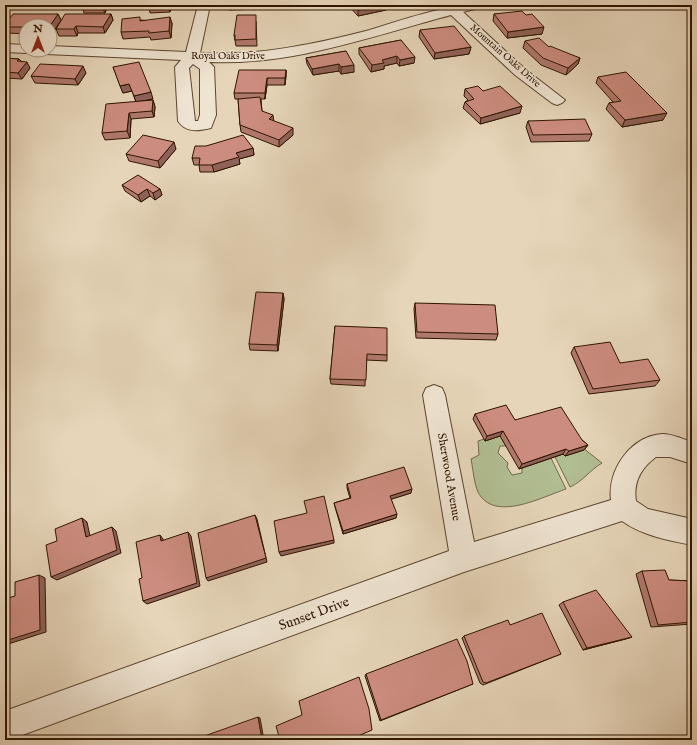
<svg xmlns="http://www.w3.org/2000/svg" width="697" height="745" font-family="'IM FELL English',serif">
<rect width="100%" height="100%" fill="#e6d5b9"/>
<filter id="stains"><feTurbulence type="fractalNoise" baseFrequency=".005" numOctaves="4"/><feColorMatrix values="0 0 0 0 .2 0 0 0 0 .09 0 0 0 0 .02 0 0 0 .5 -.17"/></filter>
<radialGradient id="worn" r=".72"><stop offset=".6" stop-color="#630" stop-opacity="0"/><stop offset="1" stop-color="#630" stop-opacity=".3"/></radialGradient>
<!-- green -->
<path fill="#b1be92" stroke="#70694a" d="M500,436L506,446H500L498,453L508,463L507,467L512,475L522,473V468L551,458L566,489C542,497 494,523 478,492C474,483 473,469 471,459L479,455L478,441L484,439L485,441Z
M583,448L602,463C590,470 582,482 570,487L555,457L563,454L565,456Z"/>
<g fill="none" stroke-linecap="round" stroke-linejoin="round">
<!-- minor casing -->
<g stroke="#5d442f" stroke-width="2">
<path id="minor" d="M198,5H210L200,53C257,56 311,45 366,31C403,20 442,5 481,5L479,8L463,12L525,69L565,100L562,103L557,105L552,103L515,75L451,15C372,36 292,66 209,62L214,67L216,115L211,128C198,131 186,133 178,121L175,67L181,60L46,54L41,53L39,50H50V46L186,52ZM193,64L200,69V115L198,121H195L189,68Z
M5,44L26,45V50H32L26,53L5,52Z
M434,385L442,388L445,395L474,542L611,500C607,470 631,436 662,434C672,434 683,439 692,442V464L670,457H656C641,468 633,482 636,501L648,509L692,519V545C668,540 643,536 622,521L464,572L9,740H5V711L449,551L423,395L426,388Z"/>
</g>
<!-- minor -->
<use href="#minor" fill="#efe4d2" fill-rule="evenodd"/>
</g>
<!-- wall -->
<path fill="#af786d" stroke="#2f1401" d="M85,5H108L105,13H84L83,9Z
M172,5L170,12L150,13L149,6Z
M228,5H261V9L229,10Z
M349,5H386V10L358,16L349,6Z
M58,14L61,20L52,34H50V26H26V34L7,33L5,30V25Z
M111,14L113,20L105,33H78L77,36H59L56,29Z
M494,14L526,15L542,34L507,38L493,21Z
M141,20L172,23L171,38L151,40L150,37L123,39L121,32Z
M256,21L257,46H236L234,35Z
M420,30L471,47L469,54L434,59L419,37Z
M401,40L414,63L399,66L397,63L384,66V69L371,72L359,54V48Z
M525,41L580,58L578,64L566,75L541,65L523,48Z
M346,51L354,72L341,74L339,71L313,75L307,64L306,58Z
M5,58L19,59L21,61L30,68L22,79L5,78Z
M113,67L153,99L143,101L153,100L155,107L154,117L131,119L130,138L105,140L102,133L136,102L132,91L123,93Z
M286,70V76L285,85H267L265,99H261L262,111L273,121L293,135L279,147L241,132L240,125L238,99H235L234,93Z
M86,73L78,85L35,83L31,76Z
M598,77L663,120L622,127L606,109L609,103L613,102L596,83Z
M465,89L483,91L520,113L480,124L463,108L465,102L468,100L464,96Z
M528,121L592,134L589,141L531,142L526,127Z
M253,148L254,155L239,159L240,164L214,172H200L199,165H194L192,158Z
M176,149L160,168L129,161L126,154Z
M122,185L160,189L162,195L155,200L150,196L141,202L125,191Z
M283,293L284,299L278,351L250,350L249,344Z
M415,303L498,334L496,340L416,338L414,309Z
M335,326L387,355V361L366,360L365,386L331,384L330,379Z
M574,347L620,363L660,380L655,386L589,394L571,353Z
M475,414L515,420L582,440L588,445L584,450L565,456L563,454L519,469L500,436L485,441L473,419Z
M347,484L411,493L391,499L396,518L343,534L335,507L334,503L350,498L347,488Z
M642,571L669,580L692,581V624L651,627L636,574Z
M563,602L632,637L583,650L559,605Z
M510,625L561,654L483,685L480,683L462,638L464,636Z
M366,674L473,684L380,721L365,676Z"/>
<!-- shaded-wall -->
<path fill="#8f6259" stroke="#2f1401" d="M106,5H108L105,13L103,9Z
M169,5H172L170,12L168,6Z
M382,5H386V10L358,16V10Z
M58,14L61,20L52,34L50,29V26Z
M111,14L113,20L105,33L103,27Z
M170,17L172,23L171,38L169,31Z
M76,26L78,33L77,36L74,29Z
M544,27L542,34L507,38L508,32Z
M471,47L469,54L434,59L435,53Z
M397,56V63L384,66V69L371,72L372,65L382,60Z
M415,57L414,63L399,66L400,60Z
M580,58L578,64L566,75L568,68Z
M27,62L30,68L22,79L18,73Z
M339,64V71L313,75L312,69Z
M354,65V72L341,74V67Z
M83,66L86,73L78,85L75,79Z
M286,70V76L285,85V78Z
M267,78V85L265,99V93Z
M129,84L132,91L123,93L120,86Z
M151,92L153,99L136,102L134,96Z
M153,100L155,107L154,117L152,111Z
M522,106L520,113L480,124L481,118Z
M129,113L131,119L130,138L127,131Z
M667,113L663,120L622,127L625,120Z
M273,115L274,122L269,119Z
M293,128V135L279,147V140Z
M174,142L176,149L160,168L158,161Z
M253,148L254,155L239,159L240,164L214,172L212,165L236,153Z
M147,189L150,196L141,202L138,195Z
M160,189L162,195L155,200L153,193Z
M283,293L284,299L278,351L277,345Z
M503,431L500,436L485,441L487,436Z
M588,445L584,450L565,456L569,451Z
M566,449L563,454L519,469L522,464Z
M412,489L411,493L389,500L390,496Z
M397,514L396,518L343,534V531Z
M255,515L257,519L267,562L208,581L206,578Z
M82,518L87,522L91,541L86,537Z
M112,527L116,531L121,553L57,580L51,577Z
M188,532L191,536L200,586L147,604L143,601Z
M160,535L163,539L164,544L161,541Z
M334,540V543L281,556L279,552Z
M39,575L45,578L46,632L5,645V641Z
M632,637L626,639L583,650L587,648Z
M258,717L260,718L264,740H262Z"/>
<!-- building -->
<path fill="#cc8c7f" stroke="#2f1401" d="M85,5H106L103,9H83Z
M149,5H169L168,6H149Z
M354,5H382L358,10Z
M522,11L526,15L532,14L544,27L508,32L494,14Z
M13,14H58L50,26H26V27H5V25Z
M65,14H111L103,27L76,26L74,29H56Z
M237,15H256V39L235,40V35H234Z
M140,17V21L170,17L169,31L149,33V31L121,32L122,19Z
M454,26L471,47L435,53L420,30Z
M539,38L549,47L550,46L580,58L568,68L543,58L525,41Z
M401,40L415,57L400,60L397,56L382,60L384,63L372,65L359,48Z
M346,51L354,65L341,67L339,64L312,69L306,58Z
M5,58L19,59L17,61L27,62L18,73L5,72Z
M139,62L151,92L134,96L129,84L120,86L113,67Z
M40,64L83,66L75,79L31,76Z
M239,70H286L285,78H267L265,93H234Z
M626,72L667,113L625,120L609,103L621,101L598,77Z
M478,86L483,91L500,86L522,106L481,118L465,102L474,99L465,89Z
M260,97L262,111L273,115L269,119L293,128L279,140L240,125L238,99Z
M153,100L152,111L129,113L127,131L102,133L106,104Z
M585,119L592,134L533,135L528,121Z
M143,135L174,142L158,161L126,154Z
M243,135L253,148L236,153L239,157L212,165H199L200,158H192L195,146H206Z
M138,175L160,189L153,193L147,189L138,195L122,185Z
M256,292L283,293L277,345L249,344Z
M415,303L495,305L498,334L417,332Z
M335,326L387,328V355L367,354L366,380L330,379Z
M610,342L620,363L648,359L660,380L593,389L574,347Z
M506,405L515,420L561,407L582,440L588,445L569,451L566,449L522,464L503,431L487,436L475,414Z
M404,467L412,489L390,496L397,514L343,531L334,503L351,498L347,484Z
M324,496L334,540L279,552L274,521L307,513L304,501Z
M255,515L266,558L206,578L198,533Z
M82,518L86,537L112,527L117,550L51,577L46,545L57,541L55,529Z
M188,532L197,583L143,601L139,579L142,578L136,542L160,535L161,541Z
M665,570L669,580L692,581V622L658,625L642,571Z
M39,575L40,630L5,641V599L15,596V582Z
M596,590L632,637L587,648L563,602Z
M542,613L561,654L486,683L483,682L464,636L508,620L510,625Z
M457,639L467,661L473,684L381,720L366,674Z
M359,677L369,709L372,730L358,736L359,740H280L276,726L302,715L299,701Z
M258,717L262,740H193Z"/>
<g text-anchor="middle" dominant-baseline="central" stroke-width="3" stroke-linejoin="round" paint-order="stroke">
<!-- far-street labels -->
<g font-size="10" fill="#2f1401" stroke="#efe4d2">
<text x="228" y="56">Royal Oaks Drive</text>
<text transform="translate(505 56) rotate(41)">Mountain Oaks Drive</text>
</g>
<!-- street labels -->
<g font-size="12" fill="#2f1401" stroke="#efe4d2">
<text transform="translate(449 477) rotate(80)">Sherwood Avenue</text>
</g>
<!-- near-street labels -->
<g font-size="14" fill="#2f1401" stroke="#efe4d2">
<text transform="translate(314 614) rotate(-20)">Sunset Drive</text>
</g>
</g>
<!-- margin -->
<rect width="697" height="745" fill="none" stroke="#e6d5b9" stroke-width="20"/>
<rect x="6" y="6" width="685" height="733" fill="none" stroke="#2f1401" stroke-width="2"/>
<rect x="10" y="10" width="677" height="725" fill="none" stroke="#2f1401"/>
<!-- north arrow -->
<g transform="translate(38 38)"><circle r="19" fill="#efe4d2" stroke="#a2917e"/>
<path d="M0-3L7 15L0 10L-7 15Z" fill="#8f2418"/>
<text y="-6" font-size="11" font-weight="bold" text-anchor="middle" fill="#2f1401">N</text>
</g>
<rect width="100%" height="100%" filter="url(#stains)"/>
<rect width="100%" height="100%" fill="url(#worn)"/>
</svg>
